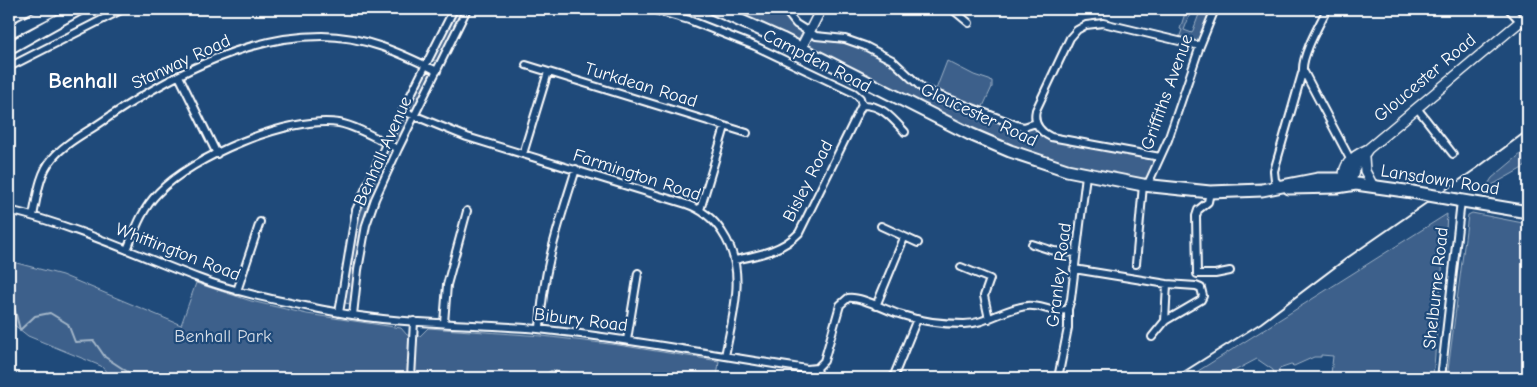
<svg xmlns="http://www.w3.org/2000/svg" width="1537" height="387" font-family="'Comic Neue',sans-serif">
<rect width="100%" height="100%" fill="#1f4a7a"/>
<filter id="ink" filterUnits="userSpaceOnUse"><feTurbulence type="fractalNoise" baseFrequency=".02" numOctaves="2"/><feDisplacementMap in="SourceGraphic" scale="10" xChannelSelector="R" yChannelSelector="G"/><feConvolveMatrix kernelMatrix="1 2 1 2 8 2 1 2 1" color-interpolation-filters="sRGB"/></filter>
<g filter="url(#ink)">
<!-- green -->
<path fill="#3c618b" stroke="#9eb0c5" d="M457,9H463L437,60L434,61L433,58Z
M714,9H784L809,32L836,37L876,51L923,89L935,92L947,61L974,75L992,81V87L981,111L1019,126L1036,123L1043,133L1160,157L1147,186L1030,159Z
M1184,9H1192L1184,30L1192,33L1201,9H1215L1200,46L1178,41L1182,30L1180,29L1186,10Z
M427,70H430L431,72L413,109H409V107Z
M407,115L409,118L398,141H394L393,138L404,116Z
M388,148H392L393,151C381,177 368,202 361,230L350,304L345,303L359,217Z
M1528,148V165L1485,189L1492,178Z
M1472,213L1528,224V378H1447L1468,215Z
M1447,214L1445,247H1444L1433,378H1339V375L1331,374L1333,356L1321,355V357H1314L1294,366L1291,365L1279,369V375H1274L1273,370L1257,359L1221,378H1187Z
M9,261L62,275L181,325L196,283L251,301L307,314L401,328L407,335L420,336L428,328L542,336L618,345L719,361L717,378H112L101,366L28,336L9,321Z"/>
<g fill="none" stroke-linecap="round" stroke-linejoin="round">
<!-- stream -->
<path stroke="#a3b5c8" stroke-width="2" d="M9,305L14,307L20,330L35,316L50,313L68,324L75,342L94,341L105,357L137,378
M540,378L551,371C566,373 581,373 595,378"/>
<!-- street casing -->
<g stroke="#fff" stroke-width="10">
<path id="street" d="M651,9L689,20L755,46L854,93L860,98L862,105C881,104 893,119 905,132
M784,9L796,24L809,32L816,36L845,39L865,46L892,60L923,89L1019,126L1024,127L1036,123
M952,9L969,23
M1327,9C1320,24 1302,54 1303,70L1350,159
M1509,9L1520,21
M526,65L747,133
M9,67L123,9
M179,76L217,154
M1417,108L1453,154
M403,111L467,137L686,204C701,209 713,218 722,232C748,270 733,314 725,356
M523,154L548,72
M1160,157L1051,137C1040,132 1033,123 1036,110L1070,38L1077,30L1086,25L1103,23L1200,46
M1147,186L1168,140L1200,46L1215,9
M1280,186L1275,180L1274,171L1303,70
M1210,192L1208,202L1198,210L1196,216L1197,274H1215L1230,271
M9,210C75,226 135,254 198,278C240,294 286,302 330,311C398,325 469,323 538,329C628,338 717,356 807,369L817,368L824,361L840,305L848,298C861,296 885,310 899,314C919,321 943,324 964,324C986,324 1005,308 1027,306C1040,304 1056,315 1068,309
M700,210L725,127
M33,216C37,197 39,174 52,159C63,145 82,135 97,125C163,80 240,36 322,36C364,36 401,53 437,71
M881,226L918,243
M1032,244L1054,251L1076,253
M127,250C135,230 142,209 158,193C192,157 289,115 339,123C359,127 379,140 398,149
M735,260C758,255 782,251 799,233L862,105
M1136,264L1143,185
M961,267L990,279L984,296L989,319
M1074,269L1167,284L1196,286L1201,288L1203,296L1201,300L1165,321L1152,337
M237,291L260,222
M876,306L904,238
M339,313L356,210L386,144L454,9
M353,315L358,270L366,225L375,199L398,149L467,9
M1165,321L1167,284
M444,323L447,285L467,211
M540,329C542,272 559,223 576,169
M627,340L638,273
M817,368L819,378
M411,378L414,321
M893,378L917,319
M1058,378L1068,328V309L1071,299L1086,175
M1441,378L1461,201"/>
</g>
<!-- secondary casing -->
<g stroke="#fff" stroke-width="12">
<path id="secondary" d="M801,48L821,9
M1368,149C1364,156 1358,160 1355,167C1352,174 1354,180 1347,186C1338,167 1352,156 1368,149L1528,15
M1364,157L1365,171L1373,186"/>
</g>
<!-- highway casing -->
<g stroke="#fff" stroke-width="15">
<path id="highway" d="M714,9L782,39L970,134L1010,151L1067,170L1143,185L1210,192L1262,190L1318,179H1338L1356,184
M9,32L54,9
M9,48L79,9
M1289,188L1337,187L1356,184L1412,192
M1457,200L1528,212"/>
</g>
<!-- street -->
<use href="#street" stroke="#1f4a7a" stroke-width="6"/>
<!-- secondary -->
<use href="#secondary" stroke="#1f4a7a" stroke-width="9"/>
<!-- highway -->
<use href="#highway" stroke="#1f4a7a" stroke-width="11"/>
<!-- rail -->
<path stroke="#fff" stroke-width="2" d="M1174,378L1261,323L1347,258L1477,168L1528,130"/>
<!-- highway-bridge casing -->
<g stroke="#fff" stroke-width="15" stroke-linecap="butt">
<path id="highway-bridge" d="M1412,192L1457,200"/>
</g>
<!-- highway-bridge -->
<use href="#highway-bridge" stroke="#1f4a7a" stroke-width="11"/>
</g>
</g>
<g text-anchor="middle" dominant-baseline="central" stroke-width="4.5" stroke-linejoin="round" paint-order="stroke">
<!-- street labels -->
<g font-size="18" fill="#fff" stroke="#1f4a7a">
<text transform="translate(817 61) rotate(27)">Campden Road</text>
<text transform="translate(181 62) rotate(-25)">Stanway Road</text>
<text transform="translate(1425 78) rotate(-40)">Gloucester Road</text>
<text transform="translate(641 85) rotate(17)">Turkdean Road</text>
<text transform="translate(1167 92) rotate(-70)">Griffiths Avenue</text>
<text transform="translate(979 115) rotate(25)">Gloucester Road</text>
<text transform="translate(383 151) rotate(-66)">Benhall Avenue</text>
<text transform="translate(637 175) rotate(18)">Farmington Road</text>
<text transform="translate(1440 180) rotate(9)">Lansdown Road</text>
<text transform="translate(808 181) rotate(-63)">Bisley Road</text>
<text transform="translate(178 252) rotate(21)">Whittington Road</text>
<text transform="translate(1059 275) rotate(-83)">Granley Road</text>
<text transform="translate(1436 288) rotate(-84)">Shelburne Road</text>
<text transform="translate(581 320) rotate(7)">Bibury Road</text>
</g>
<!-- park labels -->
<g font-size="18" fill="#d8dfe8" stroke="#1f4a7a">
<text x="223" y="336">Benhall Park</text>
</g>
<!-- district labels -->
<g font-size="22" font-weight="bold" fill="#fff" stroke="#1f4a7a">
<text x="83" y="81">Benhall</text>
</g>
</g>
<!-- margin -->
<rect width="1537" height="387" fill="none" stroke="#1f4a7a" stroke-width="30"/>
<rect x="15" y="15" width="1507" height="357" fill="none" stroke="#fff" stroke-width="2" filter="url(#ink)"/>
</svg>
